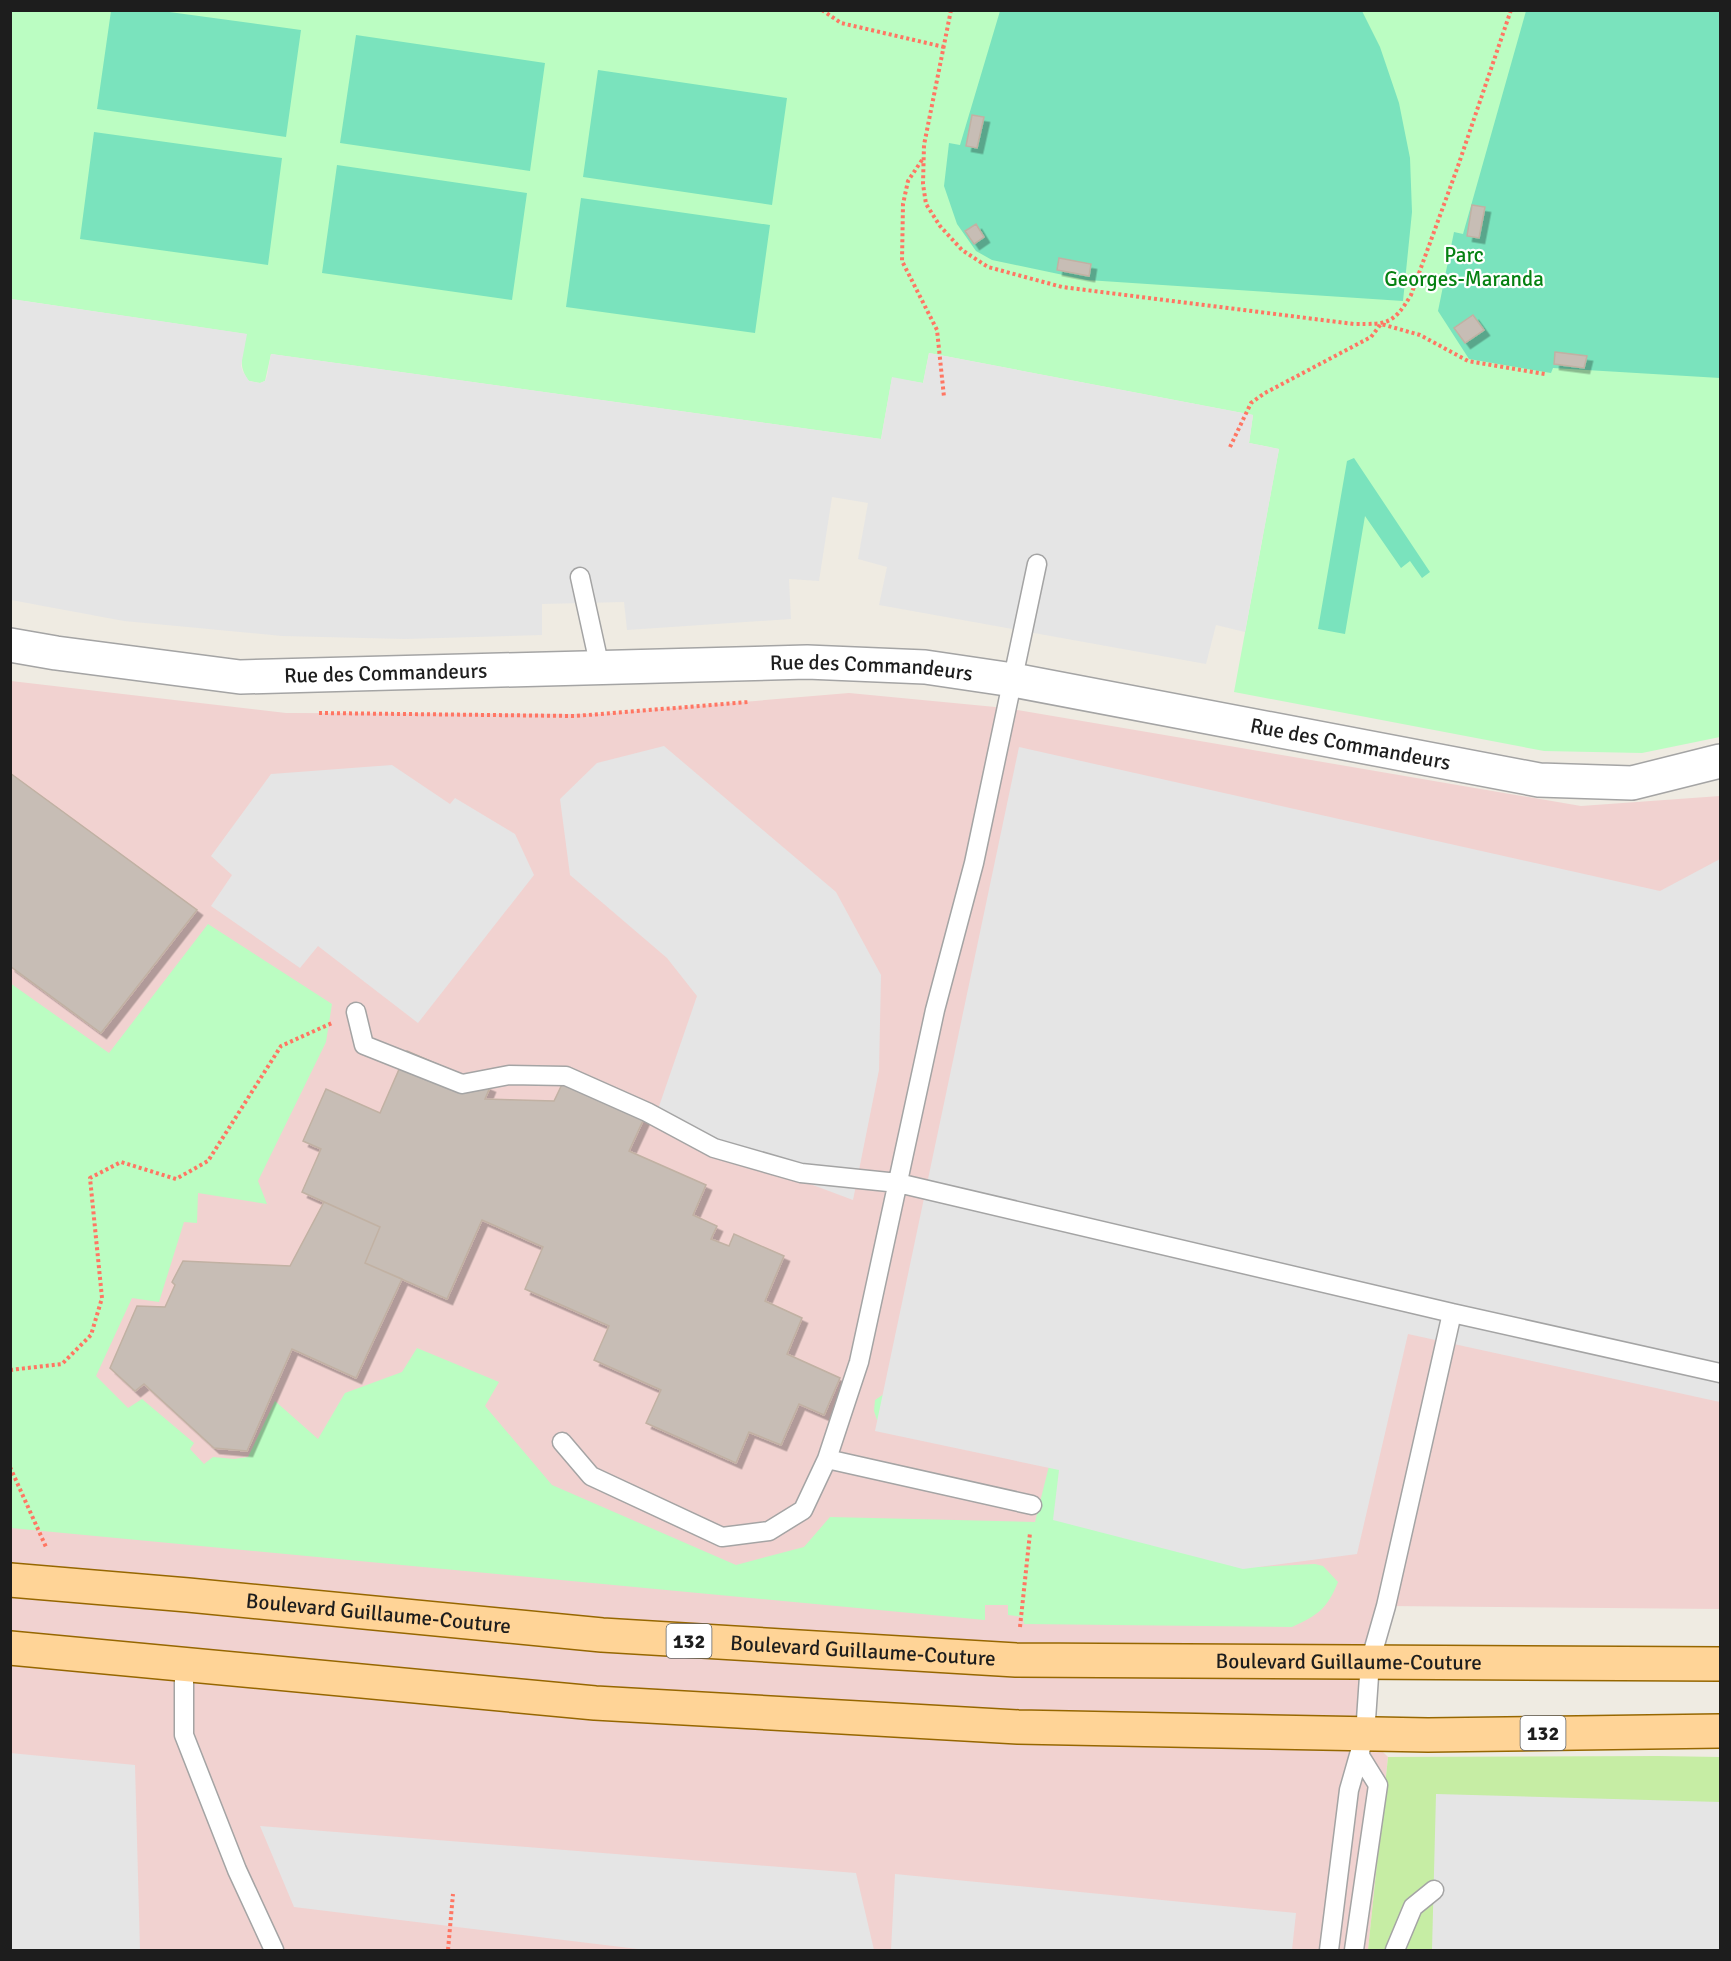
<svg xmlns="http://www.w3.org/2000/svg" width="1731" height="1961" font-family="Signika,sans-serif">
<defs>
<filter id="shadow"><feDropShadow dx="5.5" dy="5.5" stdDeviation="0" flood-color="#0004"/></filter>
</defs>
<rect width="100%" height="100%" fill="#efebe2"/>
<!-- commercial -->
<path fill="#f1d2d0" d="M11,681L286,713L601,714L849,693L1006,708L1581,806L1720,796V1609L1386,1606L1365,1734L1388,1757L1368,1950H11Z"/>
<!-- grass -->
<path fill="#c6eda4" d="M1659,1756L1720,1757V1950H1368L1388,1757Z"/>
<!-- park -->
<path fill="#bbfdc2" d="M11,11H1720V737L1642,753L1544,751L1234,692L1279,449L1249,443L1253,415L929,353L923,383L892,378L881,439L271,354L265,381L260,383L249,381C236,364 244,353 246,334L11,299Z
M208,924L332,1004L326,1042L258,1181L267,1204L198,1193L197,1223L184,1222L159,1302L132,1298L96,1376L128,1408L142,1399L194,1443L190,1449L204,1464L213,1457L234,1459L248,1457L275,1401L318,1439L345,1393L402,1372L417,1348L499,1382L485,1406L552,1485L736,1565L804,1547L830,1517L1035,1522L1049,1466L877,1420L874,1411L875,1400L884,1394L1053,1460L1258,1567L1315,1564L1323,1566L1338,1582C1327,1609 1318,1615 1292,1627L1024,1624L1023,1617L1008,1615V1605H985V1620L11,1528L10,983L109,1053Z"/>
<!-- pitch -->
<path fill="#7ae3bd" d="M111,11H162L301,30L286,137L97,109Z
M1000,11H1362L1380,47L1399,103L1410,158L1412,212L1403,301L1087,280L992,260L976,251L957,224L944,186L949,143L960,145Z
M1526,11H1720V378L1553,368L1551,373L1469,359L1438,311L1454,232L1463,234Z
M356,35L545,63L530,171L340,143Z
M598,70L787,98L772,205L583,177Z
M94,132L282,158L268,265L80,239Z
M337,165L527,193L512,300L322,273Z
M581,198L770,225L755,333L566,307Z
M1354,458L1430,572L1422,578L1410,561L1401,568L1365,516L1345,634L1318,629L1347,461Z"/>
<!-- parking -->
<path fill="#e5e5e5" d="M11,299L247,334L241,366L243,372L249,381L260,383L265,381L267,376L271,354L881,439L892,377L923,383L929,353L1253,415L1249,443L1279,449L1245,632L1216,625L1206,664L879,605L887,567L858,559L868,503L832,497L819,581L789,579L791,619L627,630L624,602L542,604V635L405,639L282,636L124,621L11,600Z
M664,746L836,892L881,975L879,1070L853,1200L714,1148L655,1118L697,996L667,958L570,875L560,799L597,763Z
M1019,747L1660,891L1720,859V1402L1408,1334L1357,1554L1243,1569L1053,1520L1059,1470L875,1431Z
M392,765L450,804L455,798L515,834L534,875L418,1023L318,946L300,968L211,906L232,875L211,856L271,774Z
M10,1753L135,1765L140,1950H11Z
M1436,1794L1720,1802V1950H1432Z
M260,1826L856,1873L874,1950H646L294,1907Z
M895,1874L1296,1913L1292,1950H891Z"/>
<!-- building -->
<path fill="#c7bdb5" stroke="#c1b1a3" stroke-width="1.5" filter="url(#shadow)" d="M972,115L984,117L977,148L966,146Z
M1472,205L1485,207L1479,238L1467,236Z
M976,224L984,237L974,244L965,231Z
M1059,258L1091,264L1089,276L1057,270Z
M1473,315L1484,330L1465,343L1454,328Z
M1555,352L1587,356L1584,368L1554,364Z
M10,773L197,910L101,1033L10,966Z
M407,1051L490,1087L485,1099L554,1101L566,1076L647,1112L629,1151L706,1185L693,1215L717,1226L711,1239L729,1246L734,1234L784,1256L765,1301L802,1318L787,1354L840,1378L824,1415L799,1404L781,1445L749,1432L736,1463L646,1423L661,1390L594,1360L609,1326L525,1289L543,1247L482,1220L447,1299L365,1263L380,1227L302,1192L321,1149L303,1141L326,1089L380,1113Z
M324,1202L380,1227L365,1263L402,1279L356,1378L292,1349L247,1451L214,1448L144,1384L135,1391L110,1368L137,1306L165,1307L175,1285L172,1282L183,1261L290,1266Z"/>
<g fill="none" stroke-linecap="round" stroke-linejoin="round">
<!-- service casing -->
<g stroke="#a4a4a4" stroke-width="21">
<path id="service" d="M580,577L600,668
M356,1012L364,1045L462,1084L509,1075L566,1076L647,1112L714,1148L801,1173L898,1183L1452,1313L1386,1606L1370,1662L1365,1734L1349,1790L1329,1950
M1452,1313L1720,1373
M562,1442L591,1476L722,1537L769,1531L803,1510L827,1459L859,1362L935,1010L974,863L1037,564
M827,1459L1032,1505
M184,1664V1735L237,1870L274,1950
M1354,1950L1378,1785L1360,1756
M1395,1950L1413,1907L1434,1890"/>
</g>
<!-- minor casing -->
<g stroke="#a4a4a4" stroke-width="36">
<g id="minor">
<path id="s1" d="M10,645L56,653L240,677L807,662L925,667L1013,680L1539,780L1632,783L1720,761"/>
</g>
</g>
<!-- primary casing -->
<g stroke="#966700" stroke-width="36">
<g id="primary">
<path id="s2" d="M10,1580L188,1595L602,1635L1016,1660L1720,1664"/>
<path d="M10,1648L595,1703L1018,1727L1428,1735L1720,1731"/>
</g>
</g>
<!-- path -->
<path stroke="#ff7663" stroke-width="4" stroke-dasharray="3 3" stroke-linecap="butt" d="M822,10L841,23L944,47
M951,10L924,145L923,184L926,204L940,226L962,250L988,267L1062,287L1354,324C1387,324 1393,325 1411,295L1458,166L1511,10
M922,160L908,181L903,204L902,261L937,330L944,397
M1230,447L1251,403L1265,393L1371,337L1381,324L1420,335L1468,361L1545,374
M319,713L575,716L749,702
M10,1370L62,1364L91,1335L102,1298L90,1178L121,1162L176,1179L208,1161L281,1046L332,1023
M10,1467L46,1547
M1020,1627L1030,1533
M448,1950L453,1894"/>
<!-- service -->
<use href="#service" stroke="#fff" stroke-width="18"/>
<!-- minor -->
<use href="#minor" stroke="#fff" stroke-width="33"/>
<!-- primary -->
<use href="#primary" stroke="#ffd497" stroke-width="33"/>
</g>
<g text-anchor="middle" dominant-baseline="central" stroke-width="4.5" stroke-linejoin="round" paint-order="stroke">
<!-- shield labels -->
<g fill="#fff" stroke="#616161" stroke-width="1.5">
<rect x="666.5" y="1624" width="45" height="34" rx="4.5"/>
<rect x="1520.5" y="1716" width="45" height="34" rx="4.5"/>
</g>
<g font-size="20" font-weight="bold" fill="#1d1d1d">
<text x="689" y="1641">132</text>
<text x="1543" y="1733">132</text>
</g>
<!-- park labels -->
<g font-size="21" fill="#058112" stroke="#fff">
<text x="1464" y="255">Parc<tspan x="1464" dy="24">Georges-Maranda</tspan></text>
</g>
<!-- street labels -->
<g font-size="21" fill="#1d1d1d" stroke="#fff">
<text stroke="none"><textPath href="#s1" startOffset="864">Rue des Commandeurs</textPath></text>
<text stroke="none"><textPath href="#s1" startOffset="378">Rue des Commandeurs</textPath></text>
<text stroke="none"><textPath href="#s1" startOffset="1350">Rue des Commandeurs</textPath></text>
<text stroke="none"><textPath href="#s2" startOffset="370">Boulevard Guillaume-Couture</textPath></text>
<text stroke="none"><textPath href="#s2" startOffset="856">Boulevard Guillaume-Couture</textPath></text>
<text stroke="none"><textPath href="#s2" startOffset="1342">Boulevard Guillaume-Couture</textPath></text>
</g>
</g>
<!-- border -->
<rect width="1731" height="1961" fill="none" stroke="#1d1d1d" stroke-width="24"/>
</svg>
